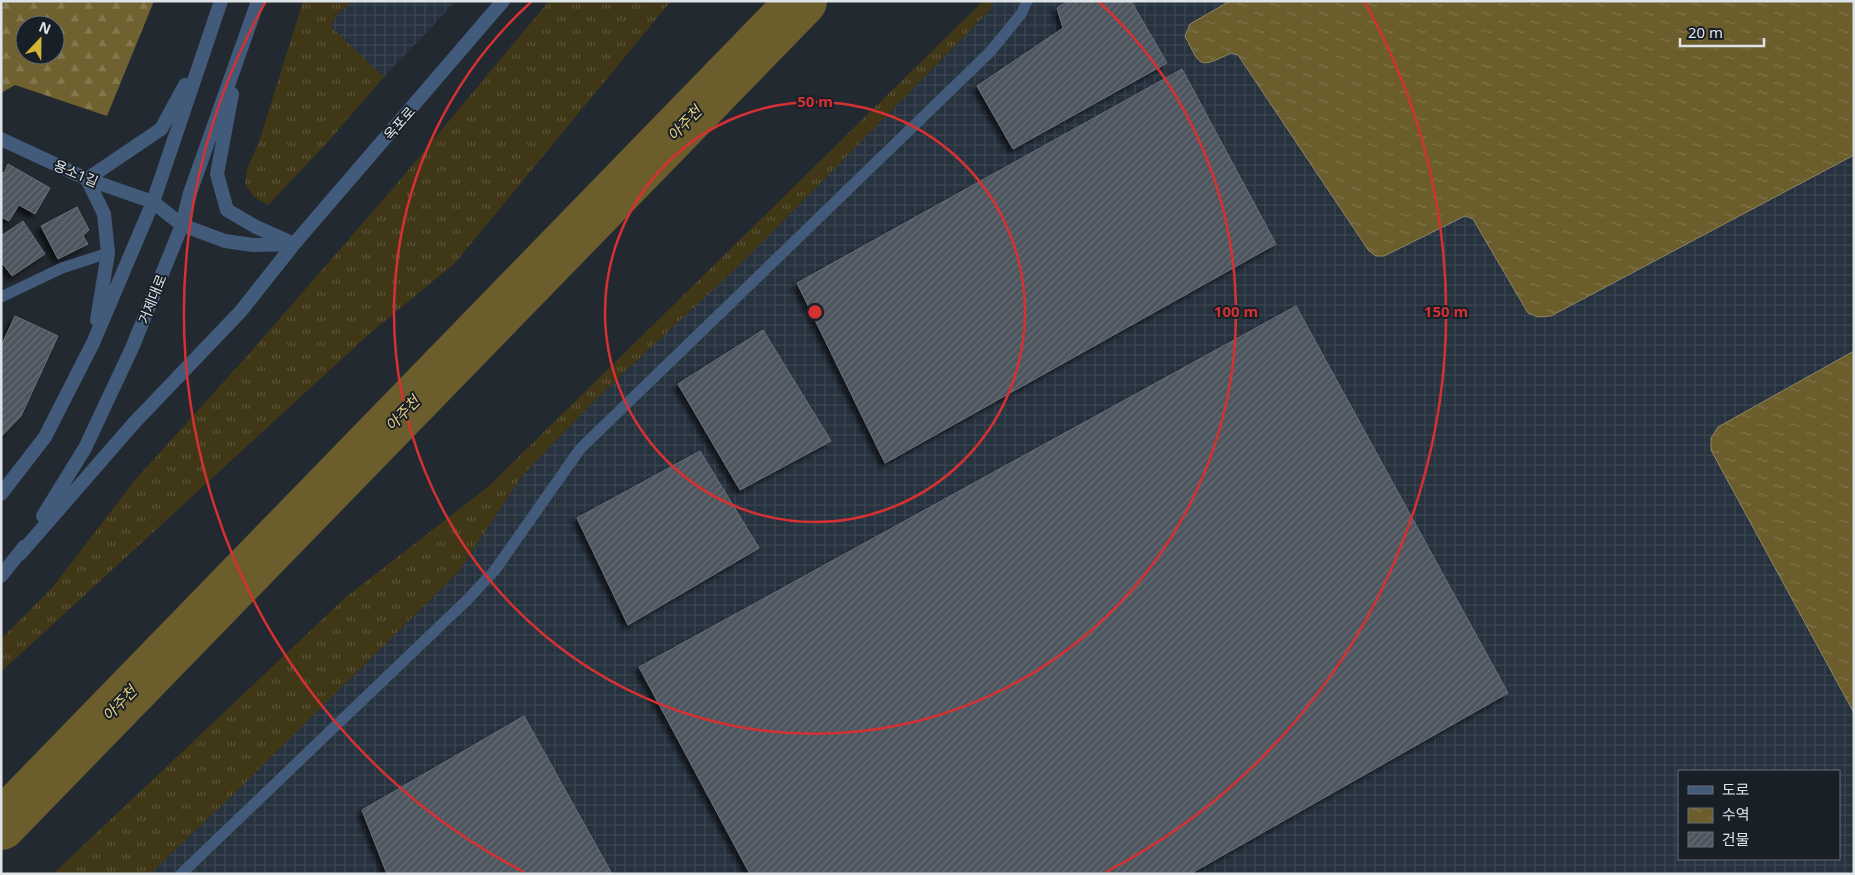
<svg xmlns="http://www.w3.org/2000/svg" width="1855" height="875" font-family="'Noto Sans','Noto Sans KR',sans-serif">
<defs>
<pattern id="industrial-grid" width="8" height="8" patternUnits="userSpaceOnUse" patternTransform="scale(1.25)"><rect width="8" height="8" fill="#27323f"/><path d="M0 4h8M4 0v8" fill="none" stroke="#3c4652"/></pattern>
<pattern id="grass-tufts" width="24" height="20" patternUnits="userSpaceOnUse" patternTransform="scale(1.25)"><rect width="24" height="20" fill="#403717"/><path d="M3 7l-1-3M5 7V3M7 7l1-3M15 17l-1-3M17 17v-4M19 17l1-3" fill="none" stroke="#5b5439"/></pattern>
<pattern id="forest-firs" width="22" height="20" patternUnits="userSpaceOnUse" patternTransform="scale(1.25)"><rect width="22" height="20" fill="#6f6230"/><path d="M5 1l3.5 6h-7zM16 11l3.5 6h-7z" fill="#83784e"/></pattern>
<pattern id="water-ripples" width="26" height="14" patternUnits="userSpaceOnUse" patternTransform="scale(1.25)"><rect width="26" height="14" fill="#6b5d2c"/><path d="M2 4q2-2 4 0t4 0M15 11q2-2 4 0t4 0" fill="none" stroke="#80744b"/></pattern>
<pattern id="building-hatch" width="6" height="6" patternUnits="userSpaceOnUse" patternTransform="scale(1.25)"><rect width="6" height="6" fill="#4d555e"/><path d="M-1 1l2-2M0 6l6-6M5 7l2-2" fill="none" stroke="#666d75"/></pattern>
<filter id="shadow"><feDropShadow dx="-4.5" dy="4.5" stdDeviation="2.5" flood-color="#0009"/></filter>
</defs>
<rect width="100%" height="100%" fill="#222931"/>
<!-- industrial -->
<path fill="url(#industrial-grid)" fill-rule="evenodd" d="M352,1H456L384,77L331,27L336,16Z
M993,1H1230L1190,24L1203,64L1209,63L1231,53L1238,55L1369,251L1465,216L1470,217L1473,219L1551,316L1854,155V351L1718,427L1711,438V450L1854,713V874H150L241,787L459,571L522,476L598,397L747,258L990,10ZM1679,771H1839V859H1679Z"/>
<!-- grass -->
<path fill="url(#grass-tufts)" d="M303,1H352L336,16L331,27L384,77L326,144L268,205L254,197L245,184L248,167L259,142Z
M549,1H671L455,263L368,335L1,672V639L52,588L135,480L248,355L395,186Z
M983,1H993L990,10L747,258L598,397L522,476L459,571L241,787L150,874H53L346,597L489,486Z"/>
<!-- forest -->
<path fill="url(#forest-firs)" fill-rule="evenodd" d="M1,1H154L107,116L15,85L1,93ZM25,25H55V55H25Z"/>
<!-- water -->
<path fill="url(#water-ripples)" stroke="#8e8665" d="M1230,1H1854V155L1551,316L1538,317L1528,313L1473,219L1465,216L1384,256H1376L1369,251L1238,55L1231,53C1198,69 1201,67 1185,36L1190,24Z
M1854,351V713L1711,450V438L1718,427Z"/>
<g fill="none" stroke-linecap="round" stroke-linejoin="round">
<!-- river -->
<path stroke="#6b5d2c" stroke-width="50" d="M1,825L802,1"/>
</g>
<!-- building -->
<path fill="url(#building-hatch)" stroke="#68707a" filter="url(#shadow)" d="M1068,1H1131L1167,63L1013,149L977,86L1063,28L1057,8Z
M1182,69L1276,244L885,463L797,283Z
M8,164L50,188L35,214L19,205L9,221L1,217V172L4,173Z
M77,207L89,230L83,236L88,244L58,259L41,226Z
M23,221L45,254L12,276L3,264L1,265V236Z
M1296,306L1508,693L1190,874H750L639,667Z
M15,316L58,336L21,416L1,437V346Z
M763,330L831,441L740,490L678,384Z
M700,451L759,548L628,625L577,518Z
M524,716L612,874H387L362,810Z"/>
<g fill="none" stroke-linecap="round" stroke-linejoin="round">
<!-- service -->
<path stroke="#425b7a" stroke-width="11" d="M1,297L62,268L108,253
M181,874L468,599L495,570L580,449L990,52L1021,14L1027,1"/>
<!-- minor -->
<path stroke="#425b7a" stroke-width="14" d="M1,139L87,179L153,202"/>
<!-- tertiary -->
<path stroke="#425b7a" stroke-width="14" d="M232,94L217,174L227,210L256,227L294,244
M153,202L182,225L225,241L253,245L291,244
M97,320L108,253L104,214L87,179L161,129L185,85
M1,494L45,437L93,343L153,202L221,1
M43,516L85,448L132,348L182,225L190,193L258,1
M20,554L134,423L241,311L294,244L503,1
M1,576L24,547"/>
</g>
<!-- distance rings -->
<g fill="none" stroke="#d63132" stroke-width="2.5">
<circle cx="815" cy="312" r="210"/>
<path d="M1099 2A421 421 0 1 1 531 2"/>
<path d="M524 872A631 631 0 0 1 266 1M1364 1A631 631 0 0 1 1106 872"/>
</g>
<g text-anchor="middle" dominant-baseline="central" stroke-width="4" stroke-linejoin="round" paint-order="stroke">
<!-- street labels -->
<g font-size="14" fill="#dfe4e9" stroke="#191f27">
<text transform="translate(399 123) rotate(-49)">옥포로</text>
<text transform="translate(76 173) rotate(23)">용소1길</text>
<text transform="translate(152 299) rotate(-68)">거제대로</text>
</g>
<!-- water labels -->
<g font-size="15" font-style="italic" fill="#e6d082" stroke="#191f27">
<text transform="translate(684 123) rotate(-46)">아주천</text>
<text transform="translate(402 413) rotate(-46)">아주천</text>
<text transform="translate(119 703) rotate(-46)">아주천</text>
</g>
</g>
<circle cx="815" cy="312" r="8" fill="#d63132" stroke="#191f27" stroke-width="2.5"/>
<g font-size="15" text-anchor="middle" font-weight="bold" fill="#d63132" stroke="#191f27" stroke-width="4" stroke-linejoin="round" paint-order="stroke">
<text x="815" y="107">50 m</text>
<text x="1236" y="317">100 m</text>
<text x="1446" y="317">150 m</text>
</g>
<!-- border -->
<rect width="1855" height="875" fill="none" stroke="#dfe4e9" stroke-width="5"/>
<!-- legend -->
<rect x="1678" y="770" width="162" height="90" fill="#191f27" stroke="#686e75"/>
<rect x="1688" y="786" width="25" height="8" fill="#425b7a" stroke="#686e75"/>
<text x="1722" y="795" font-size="15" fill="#dfe4e9">도로</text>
<rect x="1688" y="808" width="25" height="15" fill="url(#water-ripples)" stroke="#686e75"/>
<text x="1722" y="820" font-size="15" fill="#dfe4e9">수역</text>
<rect x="1688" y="832" width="25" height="15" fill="url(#building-hatch)" stroke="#686e75"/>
<text x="1722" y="845" font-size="15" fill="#dfe4e9">건물</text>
<!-- north arrow -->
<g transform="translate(40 40) rotate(22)"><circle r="24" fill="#191f27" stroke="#686e75"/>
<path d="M0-4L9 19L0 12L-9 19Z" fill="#d5b534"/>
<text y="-8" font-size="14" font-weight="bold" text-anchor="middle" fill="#dfe4e9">N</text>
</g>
<!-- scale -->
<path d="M1680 38v8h84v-8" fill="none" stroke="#dfe4e9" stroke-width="2.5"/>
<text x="1688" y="38" font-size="15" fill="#dfe4e9" stroke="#191f27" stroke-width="4" paint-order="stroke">20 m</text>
</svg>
